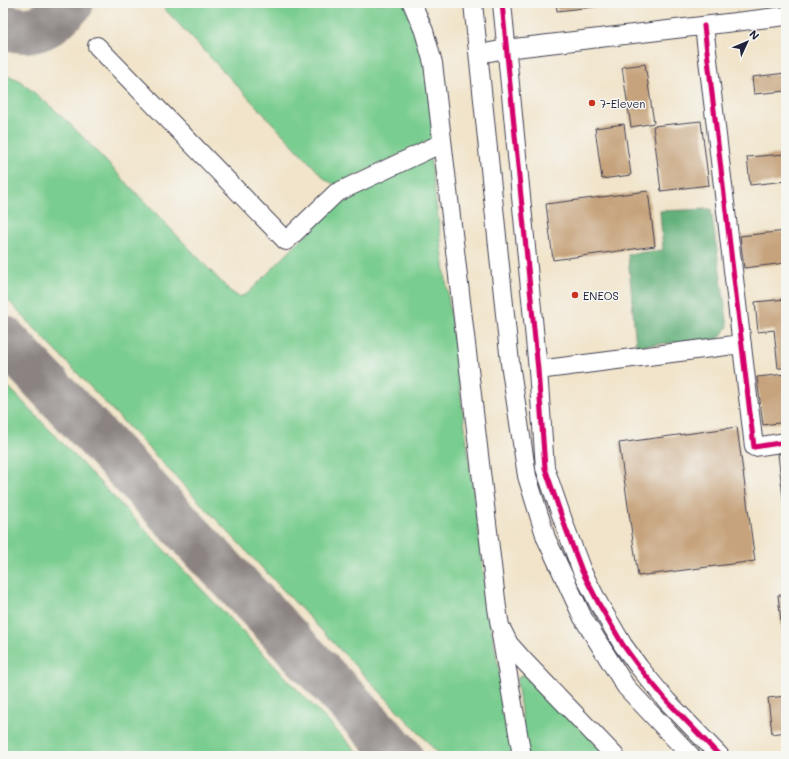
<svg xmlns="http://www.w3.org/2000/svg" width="789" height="759" font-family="Mali,sans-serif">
<rect width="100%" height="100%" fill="#f6f6f2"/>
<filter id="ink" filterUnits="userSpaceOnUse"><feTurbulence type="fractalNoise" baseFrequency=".025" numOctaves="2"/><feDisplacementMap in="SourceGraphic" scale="8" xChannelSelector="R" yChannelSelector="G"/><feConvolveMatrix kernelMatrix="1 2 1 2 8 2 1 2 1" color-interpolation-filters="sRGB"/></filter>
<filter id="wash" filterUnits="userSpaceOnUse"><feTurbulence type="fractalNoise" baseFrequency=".012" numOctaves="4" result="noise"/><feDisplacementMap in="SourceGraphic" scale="16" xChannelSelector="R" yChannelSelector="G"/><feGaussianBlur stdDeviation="0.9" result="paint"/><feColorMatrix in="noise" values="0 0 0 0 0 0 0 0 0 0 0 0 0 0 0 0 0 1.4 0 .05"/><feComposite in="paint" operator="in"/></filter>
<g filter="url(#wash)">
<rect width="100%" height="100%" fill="#f1e4ca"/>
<!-- green -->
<path fill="#7acd90" stroke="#4e7866" d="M159,3H408L428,56L436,137L336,185L326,180Z
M3,73L19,80L56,111L78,132L230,291L239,297L247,294L338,203L353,191L430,156L490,621L515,756H441L3,295Z
M3,381L361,756H3Z
M524,674L610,756H527L517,681L519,677Z"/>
<!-- forest -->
<path fill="#63b07a" stroke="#42695a" d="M711,209L728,327L718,339L636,346L628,254L663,250L660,211Z"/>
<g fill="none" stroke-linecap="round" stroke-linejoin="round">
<!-- taxiway -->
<path stroke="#8a8382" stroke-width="46" d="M3,27C10,28 17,30 25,30C46,31 57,16 71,3
M3,338L400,756"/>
</g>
<g id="blocks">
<!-- building -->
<path fill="#c6a37b" d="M556,3H619V4L557,11Z
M645,64L654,123L631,127L622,67Z
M786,73V91L754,94L752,77Z
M701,121L709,185L661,191L653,126Z
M624,124L631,175L602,179L595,128Z
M786,154V181L750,185L747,157Z
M648,191L655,246L553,260L546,204Z
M786,231V263L744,268L740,236Z
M786,299V368H778L774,330L758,332L755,302Z
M786,374V422L763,425L757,377Z
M737,427L755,561L638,576L619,443Z
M786,453V507H784L778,454Z
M778,595H786V658H785Z
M786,696V732L772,734L768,698Z"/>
</g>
</g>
<g filter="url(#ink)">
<use href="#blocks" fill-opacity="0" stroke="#413f50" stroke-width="1"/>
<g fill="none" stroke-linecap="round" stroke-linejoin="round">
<!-- minor casing -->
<g stroke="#413f50" stroke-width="20">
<path id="minor" d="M412,3L424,31L433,63L497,608L500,626L509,644L525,662L615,756
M473,3L510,363L527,476L546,538L583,618L626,687L691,756
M502,3L538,370L545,468L566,529L582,571L599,604L623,645L639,667L667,701L720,756
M704,26L754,447L786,442
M97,46L286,241L336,193L442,143
M479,54L506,49L786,16
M538,370L742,344
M501,635L522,756"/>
</g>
<!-- minor -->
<use href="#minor" stroke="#fff" stroke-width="18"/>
<!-- cycleway casing -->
<g stroke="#f6f6f2" stroke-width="8">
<path id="cycleway" d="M502,3L538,370L545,468L566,529L582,571L599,604L623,645L639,667L667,701L720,756
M704,26L754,447L786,442"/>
</g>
<!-- cycleway -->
<use href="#cycleway" stroke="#d6006c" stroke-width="5"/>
</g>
</g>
<!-- markers -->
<g fill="#c8321e" stroke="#f6f6f2" stroke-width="1.5">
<circle cx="592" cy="103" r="4"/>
<circle cx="575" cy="295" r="4"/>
</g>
<g text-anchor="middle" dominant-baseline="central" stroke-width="3" stroke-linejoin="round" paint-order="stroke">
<!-- poi labels -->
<g font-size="11" fill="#22223b" stroke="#f6f6f2" text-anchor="start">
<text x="600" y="103">7-Eleven</text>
<text x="583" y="295">ENEOS</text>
</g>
</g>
<!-- margin -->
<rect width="789" height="759" fill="none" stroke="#f6f6f2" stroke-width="16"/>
<!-- north arrow -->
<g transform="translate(747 42) rotate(46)" stroke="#f6f6f2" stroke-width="3" paint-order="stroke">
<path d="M0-3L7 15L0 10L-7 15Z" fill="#22223b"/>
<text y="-6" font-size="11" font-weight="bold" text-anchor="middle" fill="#22223b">N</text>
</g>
</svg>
